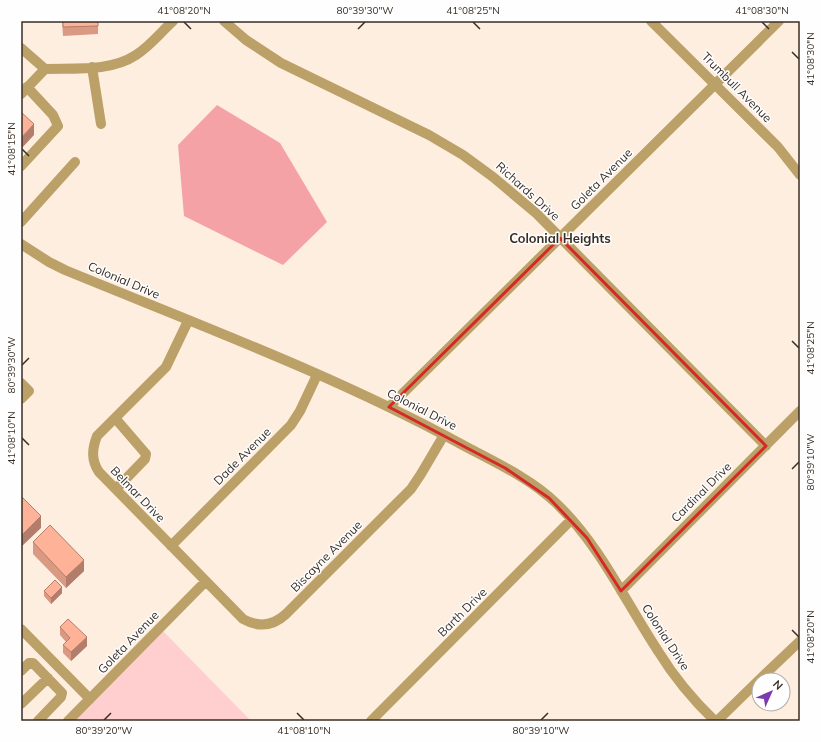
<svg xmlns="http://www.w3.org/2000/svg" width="821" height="742" font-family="Mulish,sans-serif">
<rect width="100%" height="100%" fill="#feeee0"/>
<!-- green -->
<path fill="#ffcecf" d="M160,628L251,721H68Z"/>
<!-- forest -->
<path fill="#f4a2a5" d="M217,105L280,143L327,222L283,265L184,216L178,145Z"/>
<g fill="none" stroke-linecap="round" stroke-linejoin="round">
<!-- minor -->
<path stroke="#bba167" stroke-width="10" d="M224,21L246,40L281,63L429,135L463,155L493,177L537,214L766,446
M651,21L778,147L800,175
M21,48L45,69
M92,67L101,124
M21,94L45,69C75,68 110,72 136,55C150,46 161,32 173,21
M21,166L58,126L53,115L27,87
M21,222L75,162
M21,244L49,262L65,270C196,324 334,375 459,443C492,461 529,477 556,503C600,545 625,601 658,651C674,677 693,700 715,721
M188,321L166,367L97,436C92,449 91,460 99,472L243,619C259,628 273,626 286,614L411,489L421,474L444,435
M21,383L29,391L21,399
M389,407L779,21
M115,418L146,454L145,459L116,489
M171,546L291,425L300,411L317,375
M621,591L800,411
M21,629L90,699
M21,671L29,663H33L62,693L61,697L38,721
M759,680L800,641
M21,704L48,678
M68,721L206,581
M371,721L571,520
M717,721L759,680"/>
</g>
<!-- wall -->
<path fill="#da9982" d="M62,21H98V34L63,36Z
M33,542L84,571L66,588L33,554Z
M44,591L62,593L51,604L44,596Z
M60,627L87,646L71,661L63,653V645L66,642L60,635Z"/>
<!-- shaded-wall -->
<path fill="#b27d6a" d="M34,124V135L21,149V138Z
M41,516V528L21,547V536Z
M84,560V571L66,588V577Z
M62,587V593L51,604V598Z
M87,637V646L71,661V652Z"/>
<!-- building -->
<path fill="#feb297" stroke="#b27d6a" d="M63,21H98V26L63,27Z
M21,112L34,124L21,138Z
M21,496L41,516L21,536Z
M50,525L84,560L66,577L33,542Z
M55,580L62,587L51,598L44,591Z
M68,619L87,637L71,652L63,645L70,638L60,627Z"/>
<!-- marked area -->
<path fill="none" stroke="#d62828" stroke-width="3" stroke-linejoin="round" d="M560,238L766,446L621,591L587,538L549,498L505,468L389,407Z"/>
<!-- ticks -->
<path fill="none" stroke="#382e25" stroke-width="1.5" d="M184,22L191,29M473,22L480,29M762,22L769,29M358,29L365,22M792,52L799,59M22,149L29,156M792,341L799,348M22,365L29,358M22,438L29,445M792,469L799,462M792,630L799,637M297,713L304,720M104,720L111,713M541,720L548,713"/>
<g text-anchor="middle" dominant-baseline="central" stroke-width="3" stroke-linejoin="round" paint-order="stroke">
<!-- street labels -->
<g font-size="12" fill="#382e25" stroke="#fefefe">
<text transform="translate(737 87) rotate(45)">Trumbull Avenue</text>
<text transform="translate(601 179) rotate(-45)">Goleta Avenue</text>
<text transform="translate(528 191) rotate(42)">Richards Drive</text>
<text transform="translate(124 280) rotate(23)">Colonial Drive</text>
<text transform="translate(422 409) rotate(27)">Colonial Drive</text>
<text transform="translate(242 456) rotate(-45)">Dade Avenue</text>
<text transform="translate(701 492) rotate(-45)">Cardinal Drive</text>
<text transform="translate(138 494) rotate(46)">Belmar Drive</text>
<text transform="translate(326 556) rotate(-45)">Biscayne Avenue</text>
<text transform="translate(462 612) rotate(-45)">Barth Drive</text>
<text transform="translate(666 637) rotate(57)">Colonial Drive</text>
<text transform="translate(128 642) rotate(-46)">Goleta Avenue</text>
</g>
<!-- neighbourhood labels -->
<g font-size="13" font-weight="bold" fill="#382e25" stroke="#fefefe">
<text x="560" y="238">Colonial Heights</text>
</g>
</g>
<!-- border -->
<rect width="821" height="742" fill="none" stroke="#fefefe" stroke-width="44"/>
<!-- north arrow -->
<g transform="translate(771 692) rotate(45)"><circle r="19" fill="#fefefe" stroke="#afaba7"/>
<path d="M0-3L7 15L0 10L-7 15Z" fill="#7d3aae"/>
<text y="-6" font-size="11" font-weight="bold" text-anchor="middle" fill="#382e25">N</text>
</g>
<rect x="22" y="22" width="777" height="698" fill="none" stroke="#382e25" stroke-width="1.5"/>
<g font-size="10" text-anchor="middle" fill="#382e25">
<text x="184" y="14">41°08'20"N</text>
<text x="365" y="14">80°39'30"W</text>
<text x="473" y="14">41°08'25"N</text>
<text x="762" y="14">41°08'30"N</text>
<text transform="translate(810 59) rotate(-90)" y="4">41°08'30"N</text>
<text transform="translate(11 149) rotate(-90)" y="4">41°08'15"N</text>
<text transform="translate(810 348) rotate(-90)" y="4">41°08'25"N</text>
<text transform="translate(11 365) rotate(-90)" y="4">80°39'30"W</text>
<text transform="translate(11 438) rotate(-90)" y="4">41°08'10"N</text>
<text transform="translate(810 462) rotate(-90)" y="4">80°39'10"W</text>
<text transform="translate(810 637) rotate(-90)" y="4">41°08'20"N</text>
<text x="104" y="734">80°39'20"W</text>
<text x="304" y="734">41°08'10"N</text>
<text x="541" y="734">80°39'10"W</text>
</g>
</svg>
